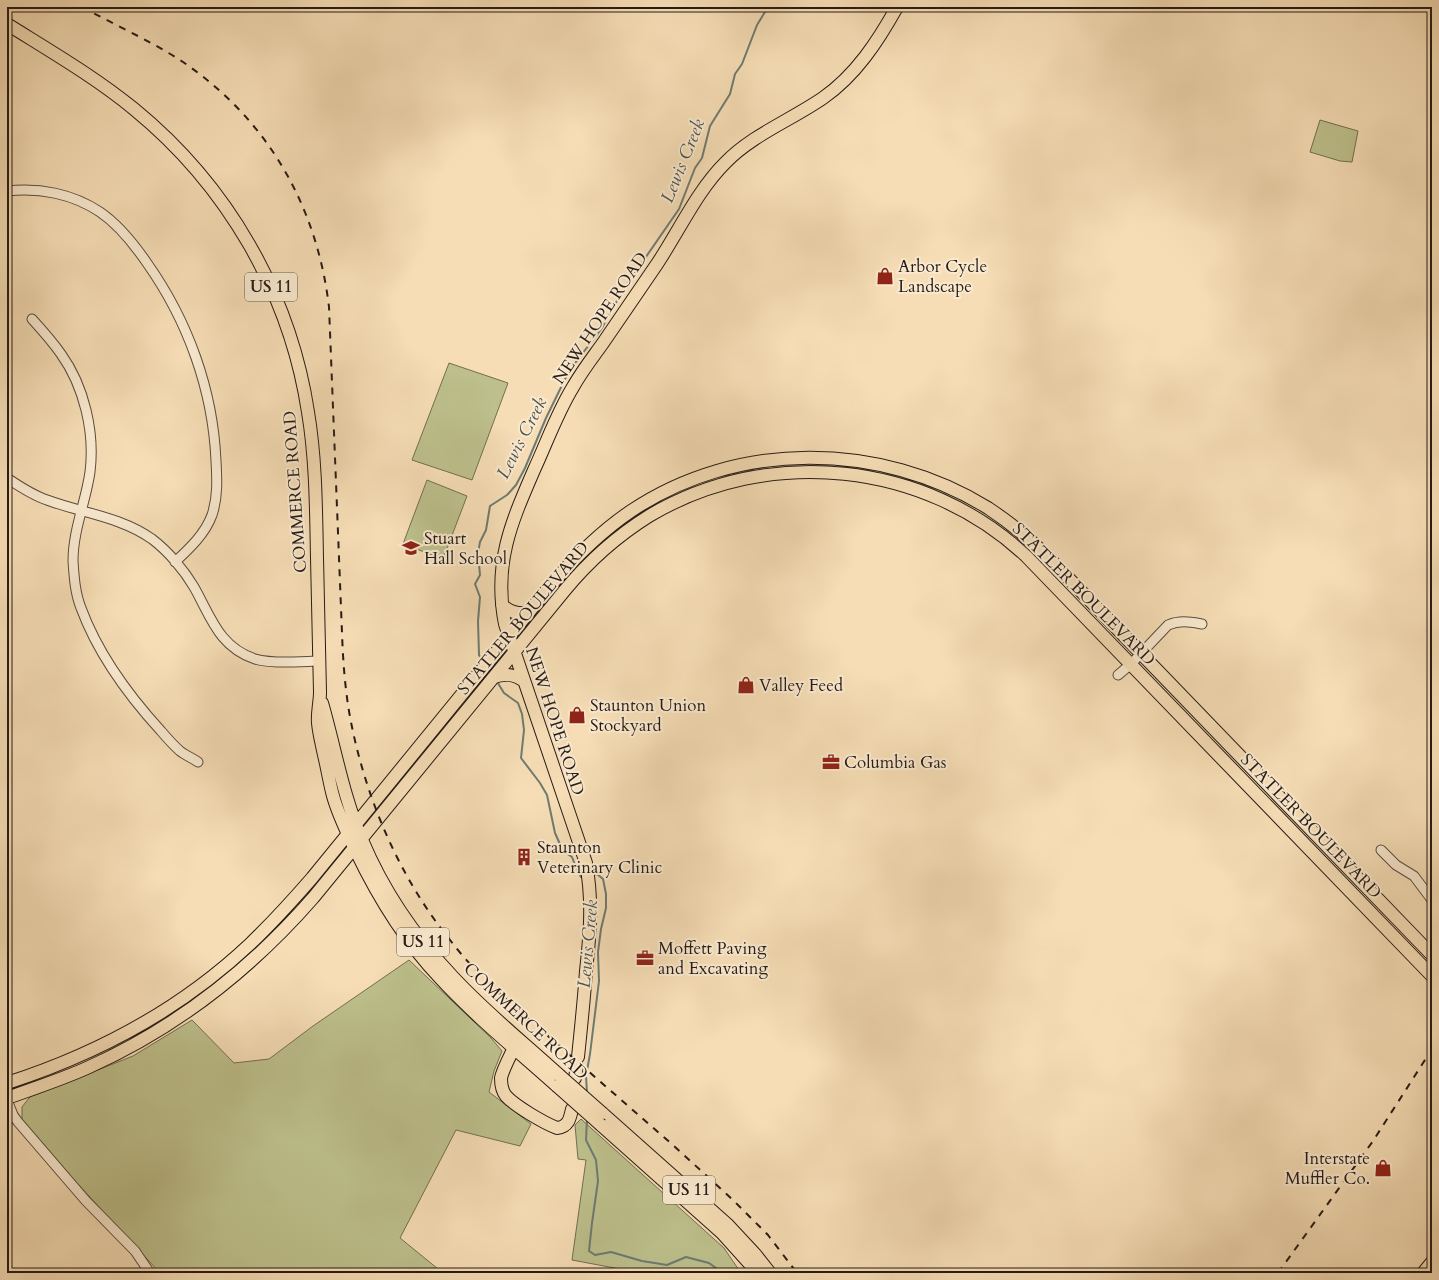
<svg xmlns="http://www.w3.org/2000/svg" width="1439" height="1280" font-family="Cardo,serif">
<rect width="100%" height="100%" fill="#f6ddb5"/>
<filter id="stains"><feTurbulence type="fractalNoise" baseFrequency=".005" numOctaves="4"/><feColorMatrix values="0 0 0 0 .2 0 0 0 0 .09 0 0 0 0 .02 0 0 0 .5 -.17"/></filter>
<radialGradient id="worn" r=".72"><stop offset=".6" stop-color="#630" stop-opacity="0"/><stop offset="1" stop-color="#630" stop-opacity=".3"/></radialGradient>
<!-- green -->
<path fill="#bdc08c" stroke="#726e51" d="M1320,120L1358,131L1352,162L1340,161L1310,152Z
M449,363L508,383L472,480L412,460Z
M427,480L467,496L443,559L403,544Z
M409,960L491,1038L502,1051L494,1071L489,1092L531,1124L520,1146L456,1130L400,1238L443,1273H160L77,1183L22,1119V1107L30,1097L133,1056L192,1020L234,1063L269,1059L313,1026Z
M581,1119L724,1248L741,1273H641L572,1260L586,1160L578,1159L575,1125Z"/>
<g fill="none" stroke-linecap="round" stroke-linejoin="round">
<!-- stream -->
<path stroke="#6d7b73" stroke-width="2" d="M483,662L479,655L478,621L480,597L475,584L480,575L478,553L480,542L486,530L490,506L507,495L516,485L525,468L546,418L569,371L602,328L609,314L630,280L679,209L695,168L702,158L710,126L730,94L735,74L742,64L757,25L768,7
M496,680L504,693L518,703L522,714L524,730L521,758L540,783L547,795L555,833L563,851L572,857L575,865L581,877H583
M587,1093L586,1076L590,1054L599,981L598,952L601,929L606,908V894L603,879L597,874L591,875
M587,1120L586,1140L596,1160L598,1181L592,1223L589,1251L595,1255L611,1252L642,1261L667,1265L686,1257L709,1263L723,1273"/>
<!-- minor casing -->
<g stroke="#5a4c3e" stroke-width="11">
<path id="minor" d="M7,191C39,187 73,194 100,212C119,225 134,244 147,263C188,321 213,390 216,461C217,479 218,497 212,515C205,534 190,548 175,562
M32,319C42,330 52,341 61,354C84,386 95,432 90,472C86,501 73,530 73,561C74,576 75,593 81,608C98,654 129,696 161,731C167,738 173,745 180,751C185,755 192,758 198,762
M7,478C19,486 32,495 47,500C82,513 121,517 152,539C168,551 184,570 194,587C211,617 219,647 255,659C271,664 301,662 318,661
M1118,675L1131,664L1168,625C1180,620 1190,622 1202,624
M1381,850L1396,865L1414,876L1432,900
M7,1100L13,1115L18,1122L86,1201L135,1251L150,1273"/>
</g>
<!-- major casing -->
<g stroke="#261b16" stroke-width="14">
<path id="major" d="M7,24C50,51 95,77 134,109C227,185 290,293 308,412C316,460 316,509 317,558C318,602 319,647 320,692C320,702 317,713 318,723C319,734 322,745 324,755C327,767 329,780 332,792C337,813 347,832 356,851C378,897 405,941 440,978C476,1017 518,1051 557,1086
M502,605C510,612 517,614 528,613
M494,677C505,673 514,674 524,681
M322,703C335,748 343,796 362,840C383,890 415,937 452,976C485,1012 523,1042 559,1075
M517,1041C513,1051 503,1068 501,1078C501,1085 502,1091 506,1096C515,1106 544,1123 557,1128C568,1127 570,1119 572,1109
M578,1057C581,1028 584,1000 586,971C590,934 593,901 586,863L505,624C493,564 511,523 534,470C547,442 557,413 573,387C582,371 593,357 603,343C621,317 639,290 657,264C679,231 697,191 725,163C752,135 791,120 823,98C856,75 878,41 897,7
M575,1078L577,1066
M7,1083C97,1054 181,1009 250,944C272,923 292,901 312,878L551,585C575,557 600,532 631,511C737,440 880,441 988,508C1009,522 1029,538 1047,556L1432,955
M7,1098C35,1088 63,1079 89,1067C176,1028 251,969 313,898L565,590C589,561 617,536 649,516C768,445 925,461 1026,556L1432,976
M602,1113L728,1225L755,1254L770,1273
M601,1125L722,1233L758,1273
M1423,1273L1432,1262"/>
</g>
<!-- minor -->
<use href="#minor" stroke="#f9e9cf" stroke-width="9"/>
<!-- major -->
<use href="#major" stroke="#f6ddb5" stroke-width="12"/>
<!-- rail -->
<path stroke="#261b16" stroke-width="2" stroke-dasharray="7 7" stroke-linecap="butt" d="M82,7C115,25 151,41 183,62C268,120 317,206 329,307L342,633C343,661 345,689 350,717C365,797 399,877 450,940C467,963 488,982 509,1002L674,1146L733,1200L768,1235L797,1273
M1278,1273L1373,1141L1432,1049"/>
<!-- major-bridge casing -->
<g stroke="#261b16" stroke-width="14" stroke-linecap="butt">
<path id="major-bridge" d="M559,1075L602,1113
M557,1086L601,1125"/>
</g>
<!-- major-bridge -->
<use href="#major-bridge" stroke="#f6ddb5" stroke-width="12"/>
</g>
<!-- icons -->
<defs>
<g id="shop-bare" transform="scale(1.38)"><path d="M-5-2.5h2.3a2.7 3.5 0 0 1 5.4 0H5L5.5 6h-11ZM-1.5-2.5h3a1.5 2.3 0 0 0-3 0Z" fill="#8f2418" stroke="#f9e9cf" stroke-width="2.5" paint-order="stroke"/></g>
<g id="school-bare" transform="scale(1.38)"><path d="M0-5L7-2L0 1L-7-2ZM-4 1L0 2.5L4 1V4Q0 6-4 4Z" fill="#8f2418" stroke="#f9e9cf" stroke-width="2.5" paint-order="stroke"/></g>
<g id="office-bare" transform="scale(1.38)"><path d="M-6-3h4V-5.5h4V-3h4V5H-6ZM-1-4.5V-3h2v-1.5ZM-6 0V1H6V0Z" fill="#8f2418" stroke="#f9e9cf" stroke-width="2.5" paint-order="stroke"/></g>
<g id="building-bare" transform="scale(1.38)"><path d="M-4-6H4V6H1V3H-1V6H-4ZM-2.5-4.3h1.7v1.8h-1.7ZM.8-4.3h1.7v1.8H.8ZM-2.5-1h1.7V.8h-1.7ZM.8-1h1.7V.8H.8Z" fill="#8f2418" stroke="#f9e9cf" stroke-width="2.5" paint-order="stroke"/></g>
</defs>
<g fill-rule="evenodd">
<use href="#shop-bare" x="885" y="276"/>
<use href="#school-bare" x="411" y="548"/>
<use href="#shop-bare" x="746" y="685"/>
<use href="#shop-bare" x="577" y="715"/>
<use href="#office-bare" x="831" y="762"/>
<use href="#building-bare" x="524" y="857"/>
<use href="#office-bare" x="645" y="958"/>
<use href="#shop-bare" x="1383" y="1168"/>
</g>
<g text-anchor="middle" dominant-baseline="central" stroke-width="4" stroke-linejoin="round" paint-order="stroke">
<!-- shield labels -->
<g fill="#f9e9cf" stroke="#65594e" stroke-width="1">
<rect x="245" y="273" width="52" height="28" rx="3"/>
<rect x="397" y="928" width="52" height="28" rx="3"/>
<rect x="663" y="1176" width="52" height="28" rx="3"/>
</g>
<g font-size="16" font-weight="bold" fill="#261b16">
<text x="271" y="287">US 11</text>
<text x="423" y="942">US 11</text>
<text x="689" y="1190">US 11</text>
</g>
<!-- poi labels -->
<g font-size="17" fill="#261b16" stroke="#f9e9cf" text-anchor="start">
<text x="898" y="266">Arbor Cycle<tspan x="898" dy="20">Landscape</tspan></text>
<text x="424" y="538">Stuart<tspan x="424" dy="20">Hall School</tspan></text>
<text x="759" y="685">Valley Feed</text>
<text x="590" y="705">Staunton Union<tspan x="590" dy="20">Stockyard</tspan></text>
<text x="844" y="762">Columbia Gas</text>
<text x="537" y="847">Staunton<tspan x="537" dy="20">Veterinary Clinic</tspan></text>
<text x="658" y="948">Moffett Paving<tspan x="658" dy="20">and Excavating</tspan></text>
<text x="1370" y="1158" text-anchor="end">Interstate<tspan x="1370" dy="20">Muffler Co.</tspan></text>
</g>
<!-- street labels -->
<g font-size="17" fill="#261b16" stroke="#f9e9cf">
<text transform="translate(600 318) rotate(-56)">NEW HOPE ROAD</text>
<text transform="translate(295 492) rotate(-94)">COMMERCE ROAD</text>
<text transform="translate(1084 594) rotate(45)">STATLER BOULEVARD</text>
<text transform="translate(523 618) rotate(-50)">STATLER BOULEVARD</text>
<text transform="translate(555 721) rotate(72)">NEW HOPE ROAD</text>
<text transform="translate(1311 826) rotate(46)">STATLER BOULEVARD</text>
<text transform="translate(526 1021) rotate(43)">COMMERCE ROAD</text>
</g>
<!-- water labels -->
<g font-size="18" font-style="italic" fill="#50534c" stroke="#f9e9cf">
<text transform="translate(683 161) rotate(-68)">Lewis Creek</text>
<text transform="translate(522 438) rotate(-63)">Lewis Creek</text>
<text transform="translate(588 944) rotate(-85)">Lewis Creek</text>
</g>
</g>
<!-- margin -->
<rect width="1439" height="1280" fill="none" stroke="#f6ddb5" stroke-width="24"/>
<rect x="8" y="8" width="1423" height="1264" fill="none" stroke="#261b16" stroke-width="2"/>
<rect x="12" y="12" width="1415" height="1256" fill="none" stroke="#261b16"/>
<rect width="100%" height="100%" filter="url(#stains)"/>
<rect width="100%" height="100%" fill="url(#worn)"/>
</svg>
